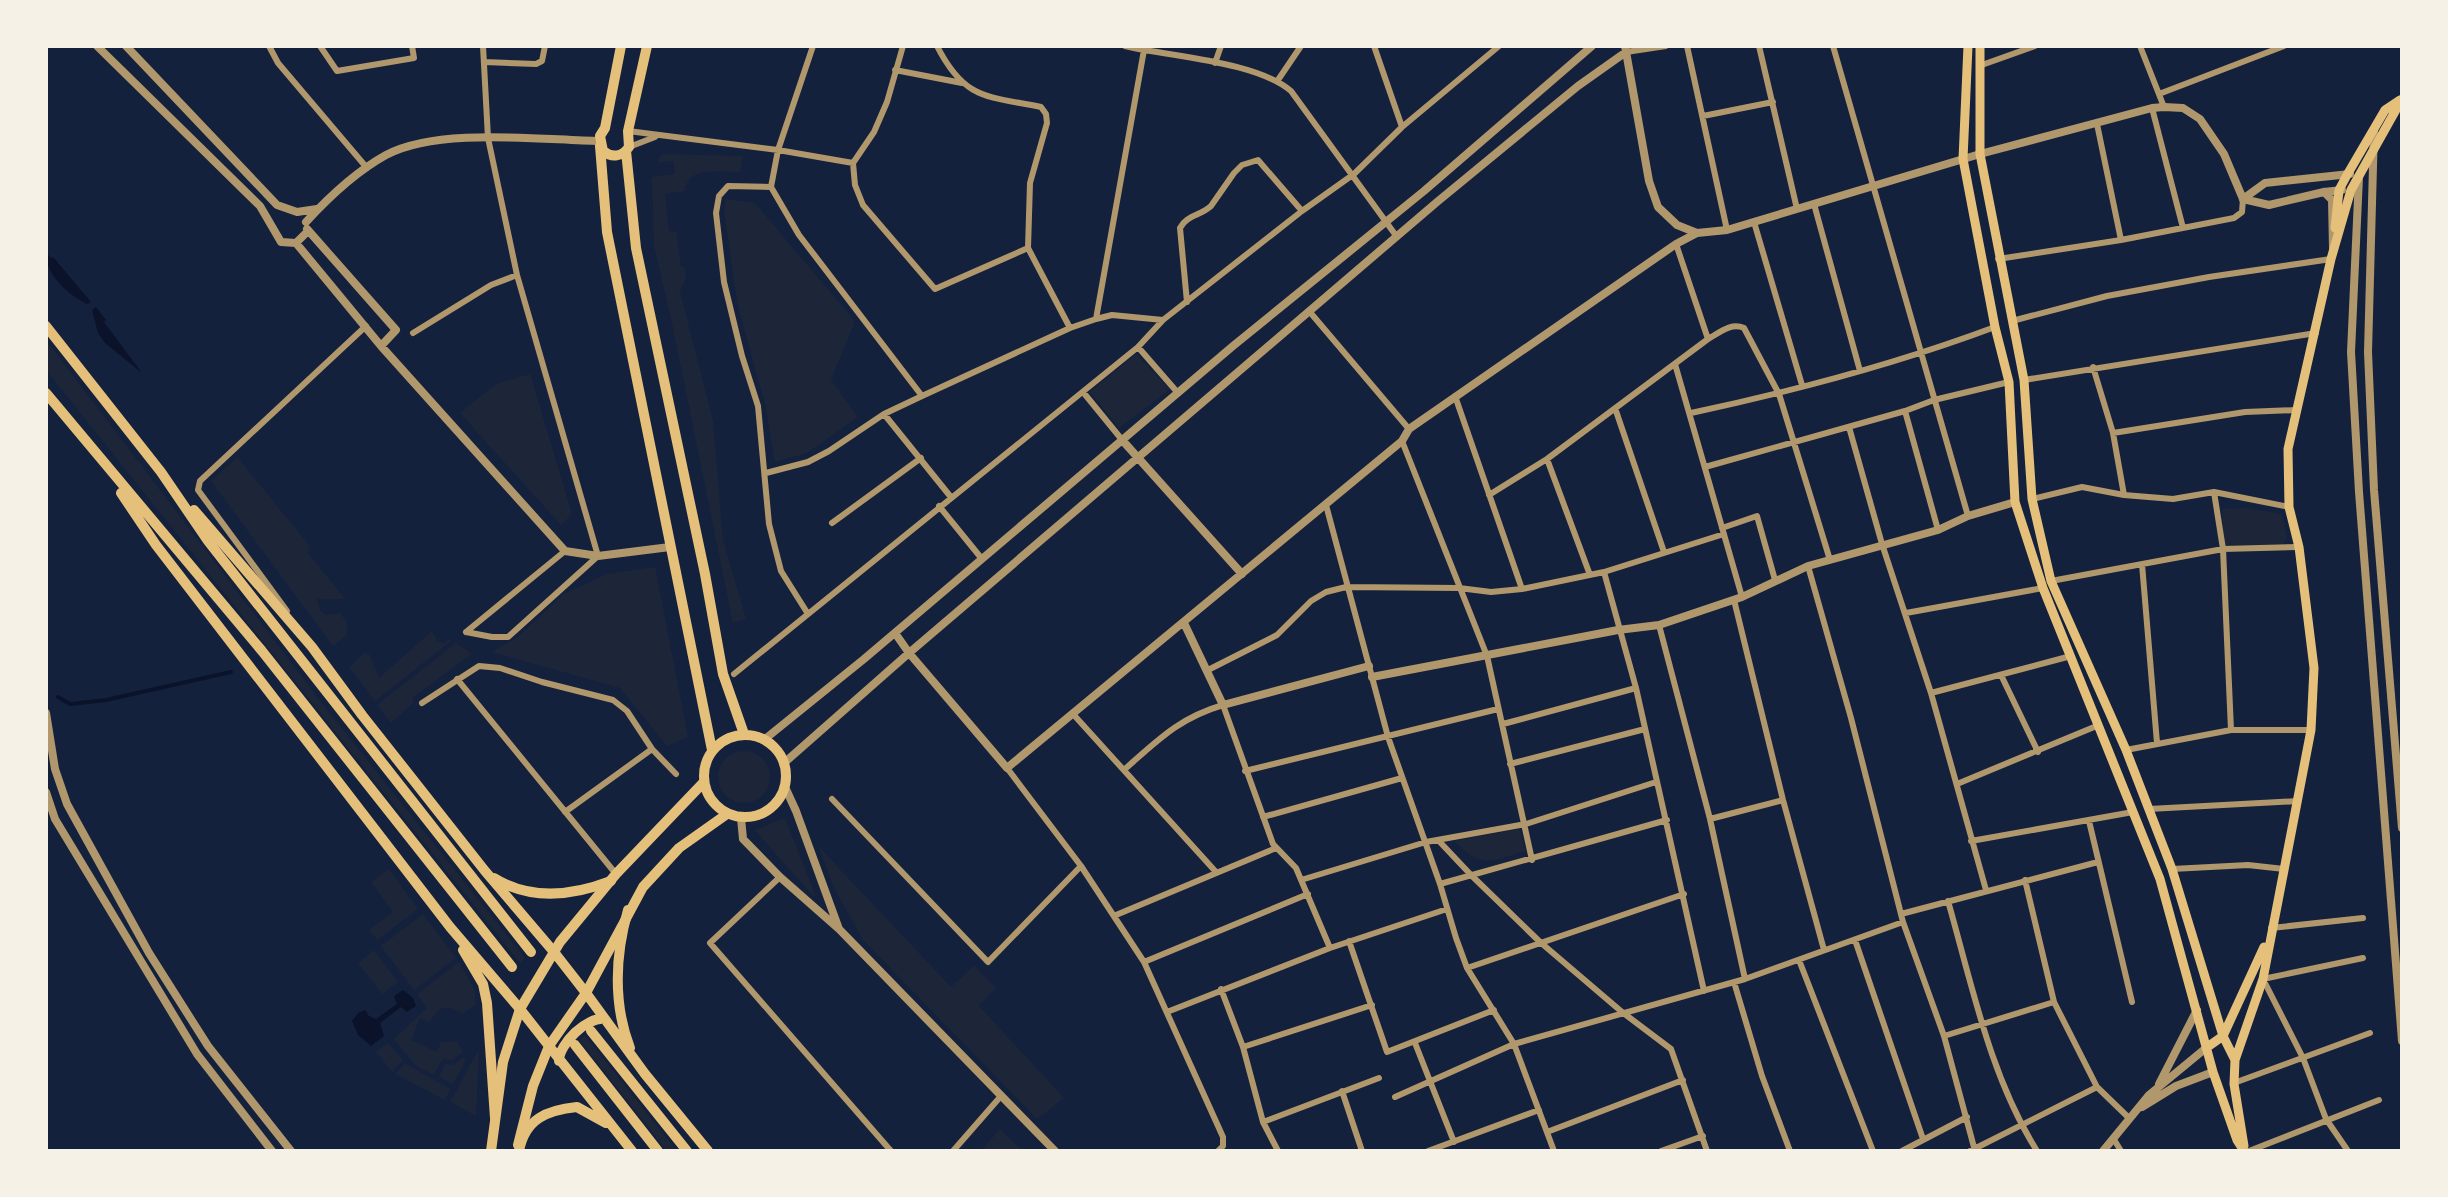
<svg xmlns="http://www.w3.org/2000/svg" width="2448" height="1197" font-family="Manrope,sans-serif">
<rect width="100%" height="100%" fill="#14213d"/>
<!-- green -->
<path fill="#1d2539" d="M663,154L743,156L740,172C721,172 687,165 685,191L665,194L669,231L676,232L681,267H684L686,276L680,292L713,421L723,540L746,619L733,623L672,323L654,246L652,177L675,174L673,161L658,162L659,157Z
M726,199L755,203L853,319L854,324L831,380L858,417L807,453L775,462L766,408L738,307L724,210Z
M46,340L318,698L525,958L520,963L46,370Z
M1136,354L1170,389L1119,428L1090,392Z
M530,374L572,514L561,525L460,413L496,384Z
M237,457L310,546L308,553L345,599H317L321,612L326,615L340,613L346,621L347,635L333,646L211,481Z
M2246,508L2282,514L2287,538L2282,546L2224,548L2222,509Z
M655,567L688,737L667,746L620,688L492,652L518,637L564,594L607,574Z
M431,632L436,637V640L444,643L449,639L451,641L375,701L349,667L364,653L369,654L379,678Z
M456,643L472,654L412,698L413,703L391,723L377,705Z
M718 777a26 26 0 1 1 52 0a26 26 0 1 1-52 0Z
M785,818L815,894L814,897L755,830Z
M1519,829L1526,851C1489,861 1484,870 1454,841Z
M819,847L951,987L974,966L996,988L979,1006L1064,1098L1037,1119L863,940L833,886Z
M389,869L418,909L377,940L369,930L393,912L371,882Z
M423,914L456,958L414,990L381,946Z
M374,950L398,982L382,994L358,963Z
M459,962L474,988L476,1004L462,1014C450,1003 436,1006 430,1022L420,1018L411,1040L437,1052L441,1042L456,1041L463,1051L453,1060L443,1059L433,1075L416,1066L394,1039L427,1008L417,994Z
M585,1035L677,1151H667L579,1040Z
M388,1043L403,1060L392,1072L376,1052Z
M479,1049L476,1115V1116L450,1102Z
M462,1058L466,1060L453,1084L439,1077L445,1064L453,1065Z
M405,1063L450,1089L445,1100L395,1074Z
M1000,1129L1023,1151H981Z"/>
<!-- water -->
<path fill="#0b132b" d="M46,252L51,258L53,257L91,302L87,304C68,294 46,277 46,252Z
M96,307L106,320L104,322L142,373L105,343L98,333L92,310Z
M403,990L413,998L416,1006L407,1012L401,1007L380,1023L384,1036L371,1046L358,1035L352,1021L358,1013L365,1010L369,1016L376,1019L397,1004L394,996Z"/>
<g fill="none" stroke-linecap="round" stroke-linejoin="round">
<!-- stream -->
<path stroke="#0b132b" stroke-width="4" d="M58,697L70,704L106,700L231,672"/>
<!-- minor -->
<path stroke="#b1986c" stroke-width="6" d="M269,46L278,63L367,168
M320,46L337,71L414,58L412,46
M813,46L778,150L771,187L799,235L922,396L1070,328L1096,319L1112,315L1163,320L1302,211L1354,174L1402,127L1499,46
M903,46L887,102L874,132L853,163L855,185L863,205L935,289L1028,248L1030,183L1047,123L1046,114L1041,107C988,96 965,101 937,46
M1125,46C1171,57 1255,61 1291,91L1397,237
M1374,46L1402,127
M1687,46L1727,230
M1759,46L1797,209
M1833,46L1968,516
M2140,46L2164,107
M1626,52L1666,46
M484,62L536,64L542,61L545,46
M1215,63L1221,46
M1979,66L2035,46
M895,70L962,83
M1278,80L1301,46
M2159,94L2284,46
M2152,108L2183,228
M1703,116L1773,102
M2097,124L2121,240
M628,131L778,150L853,163
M629,147L655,137
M771,187L728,186L719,196L716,213L724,282L742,356L758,406L769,524L781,571L808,614
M1814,204L1860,371
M1754,222L1802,385
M1676,244L1708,339
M1028,248L1070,328
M1998,259L2121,240L2234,218L2242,212L2243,199
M1187,302L1180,228C1187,215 1200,216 1211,206L1234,173L1242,165L1258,160L1302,211
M1309,311L1409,429
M1096,319L1144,50
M2012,321L2107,296L2209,277L2331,259
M413,333L491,285L517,275
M1138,347L1178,393
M1675,364L1742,597
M2093,367L2113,433L2124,495
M2024,380L2316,333
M1083,392L1123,441
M1455,396L1522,589
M1615,408L1664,552
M1905,411L1938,530
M1691,413C1794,391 1896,364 1995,327
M884,414L950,496
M1849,427L1882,544L1931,693L1986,890
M2113,433L2245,412L2297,410
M1402,441L1487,656L1532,860
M1547,459L1590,575
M1705,467L1905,411L1934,400L2009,382
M766,473L808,462L829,451L884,414L922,396
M2214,492L2223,549L2231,730
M1489,495L1547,459L1708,339C1719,333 1731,322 1744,328L1779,394L1830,560
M2032,499L2082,487L2124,495L2173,499L2214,492L2289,507
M1326,505L1388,737L1440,884L1456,938L1467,968L1514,1044L1554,1151
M939,506L982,559
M832,523L921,458
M1722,528L1757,516L1775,580
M2142,564L2157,743
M1808,566L1851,718L1903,922L1944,1036L1975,1151
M1604,572L1636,688L1704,991
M2051,581L2223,549L2299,547
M1734,600L1783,800L1824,950
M287,611L198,490L200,481L366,326
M1906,613L2043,588
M1659,625L1710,819L1745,979
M466,632L492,637H508L598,556L517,275L488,138L483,46
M466,632L565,551
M1208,670L1277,635L1311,601L1326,592L1346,587L1459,588L1491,592L1522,589L1604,572L1724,534
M734,674L1138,347L1163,320
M2001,675L2038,752
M457,679L616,874
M1931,693L2071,656
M422,703L479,666L500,668L542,682L613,700L627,711L652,749L676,774
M1073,714L1216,872
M1503,724L1636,688
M2126,750L2231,730H2311
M1510,764L1645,729
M1007,768L1081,866L1144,962L1223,1137V1146L1218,1151
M1125,769C1158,740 1179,718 1223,705L1273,844L1296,868L1330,948
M1245,771L1498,709
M1957,784L2099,725
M832,799L988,962L1081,866
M2149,809L2298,801
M565,812L652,749
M1263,817L1402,778
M1710,819L1783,800
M2089,821L2132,1002
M1438,840L1471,875L1540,942L1622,1012L1671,1049L1707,1151
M1971,841L2133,812
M2172,869L2248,865L2284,869
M780,877L710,943L891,1151
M1301,880L1426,842L1526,824L1656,782
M2025,880L2054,1002L2097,1087L2129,1118
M1440,884L1667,820
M1948,901C1972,985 1990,1076 2037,1151
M1901,914L2098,862
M1116,915L1276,848
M2271,928L2363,918
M1855,940L1923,1139
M1349,941L1387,1052L1494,1010
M1799,960L1873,1151
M1144,962L1308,894
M1467,968L1684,894
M1734,982L1762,1076L1790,1151
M1221,989L1243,1047L1263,1122L1278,1151
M1167,1012L1330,948L1447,909
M1944,1036L2054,1002
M1415,1043L1454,1142
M1243,1047L1372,1005
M2234,1083L2370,1033
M1342,1091L1362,1151
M1395,1097L1514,1044L1745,979L1903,922
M1263,1122L1379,1078
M1547,1132L1683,1080
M2113,1138L2121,1151
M953,1151L1001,1096
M1428,1151L1539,1110
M1661,1151L1703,1136
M1902,1151L1967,1117
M1970,1151L2097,1087
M2249,1151L2379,1100
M2348,1151L2326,1119L2303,1058L2263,979L2363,958"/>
<!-- tertiary -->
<path stroke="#b1986c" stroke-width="8" d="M97,46L260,206L281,242L296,243L307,232
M126,46L277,205L297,212L317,209
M1625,46L1649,181L1658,207L1677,225L1697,233
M2374,129L2368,352L2374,490L2402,828
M2359,177L2351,352L2359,492L2402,1041
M2324,192L2332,200L2333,248
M2243,199L2265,183L2350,174
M2243,199L2269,205L2324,192L2342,190
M306,222C328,198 357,171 386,155C438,127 540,140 599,141
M307,229L396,330L381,346
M296,243L381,346L565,551L598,556L670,547
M1123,441L1242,574
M1184,623L1223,705L1369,666
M895,633L909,653L1007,768L1402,441L1409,429L1676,244L1697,233L1727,230L1980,154L2152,108L2164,107L2183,108L2200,119L2224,154L2243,199
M1372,677L1618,630L1659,625L1742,597L1808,566L1938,530L1968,516L2015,502
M46,713L55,769L67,804L149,953L208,1046L291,1151
M765,739L864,659L1233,346L1424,191L1592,46
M784,763L909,653L1437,202L1578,86L1626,52
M785,787L796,811L839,929
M46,792L55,819L197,1054L272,1151
M741,818L743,839L780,877L839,929L1055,1151
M2159,1084L2197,1010
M2142,1107L2176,1086L2213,1072
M2103,1151L2149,1095L2206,1048"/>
<!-- secondary -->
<path stroke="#e5c07b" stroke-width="9" d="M1968,46L1963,159L1995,327L2009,382L2015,502L2043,588L2160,879L2213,1072L2237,1140L2244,1151
M1980,46V154L2024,380L2032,499L2051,581L2126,750L2172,869L2223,1036L2235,1060
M2335,228L2339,190L2347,175L2385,110L2400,100
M2206,1048L2223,1036L2264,947
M2244,1146L2234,1084L2235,1060L2263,979L2311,730L2314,668L2299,547L2289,507L2288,449L2331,259L2351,190L2402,99"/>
<!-- primary -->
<path stroke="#e5c07b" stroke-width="10" d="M621,46L605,128L600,136L603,151C612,158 622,157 629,147L628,131L647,46
M600,146L607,232L712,750
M626,151L636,248L705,574L723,674L744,734
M704 776a41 41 0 1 1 82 0a41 41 0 1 1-82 0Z
M554,952L586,993
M520,1009L549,1046
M518,1145L533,1086L549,1046L586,993L643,887L679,848L727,814
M491,1151L503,1062L520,1009L560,942L616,874L704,782"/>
<!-- trunk -->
<path stroke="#e5c07b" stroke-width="10" d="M46,326L161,472L208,541L531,952
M46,393L262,651L512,967
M121,493L156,545L450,927L520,1009
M194,510L312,647L362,715L485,871L554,952
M494,878C531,901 572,896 611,881
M628,910C615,955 613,1004 630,1048
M463,950L483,984L487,1003L495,1118
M586,993L645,1074L708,1151
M591,1031L687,1151
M575,1045L658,1151
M549,1046L632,1151
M559,1061C559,1044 587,1016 605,1019
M519,1151C525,1119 547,1110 577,1107L606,1123"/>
</g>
<!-- border -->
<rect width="2448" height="1197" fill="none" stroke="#f6f1e7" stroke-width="96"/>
</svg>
